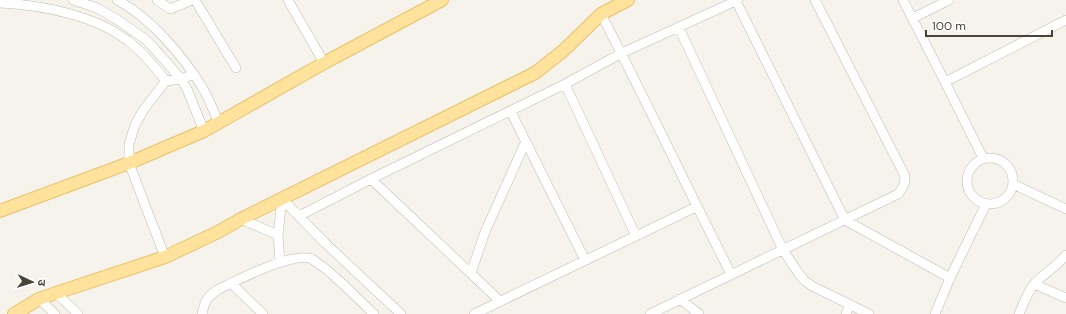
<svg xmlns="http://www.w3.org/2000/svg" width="1066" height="314" font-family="'DM Sans','Noto Sans Devanagari',sans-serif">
<rect width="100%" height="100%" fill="#f6f3ec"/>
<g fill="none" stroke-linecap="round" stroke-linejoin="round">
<!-- minor casing -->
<g stroke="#c2bbae" stroke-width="10">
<path id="minor" d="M73,0L97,8L118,20L145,39L153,47L181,79L187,89L204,131
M117,0C150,17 183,56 202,87C209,98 214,112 219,124
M157,0L170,9L192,0
M195,0L236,68
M288,0L324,63
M903,0L945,82L1066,20
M736,1L845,220L950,278
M0,3C41,5 95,15 128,41C143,52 155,67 166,81L181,79L194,74
M601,14C646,100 687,188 731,274
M913,18L949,0
M679,28L783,250L799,274L804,280L812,286L869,314
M945,82L983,158
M565,84L636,236
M511,112L585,260
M967 181a23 23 0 1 1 46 0a23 23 0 1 1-46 0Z
M1013,184L1066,209
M282,199L325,243L401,314
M299,216L371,179
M241,219L278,235
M165,257L129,163V144L135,125L144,109L166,81
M280,262L278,235L282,199
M471,273L485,232L526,141
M231,283L263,314
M1034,284L1066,298
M56,293L78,314
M39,299L55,314
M680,299L699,314
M500,301L371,179L565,84L622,53L738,0
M202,314C205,301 206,298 217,290C236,281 293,251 312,259C315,261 318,264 322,266C340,280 357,298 374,314
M474,314L696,207
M650,314L898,194C903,188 905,184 905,176L815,0
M846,314L850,305
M935,314L950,278L986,204
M1019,314C1024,303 1027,292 1035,283C1045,273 1057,266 1066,255"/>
</g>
<!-- major casing -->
<g stroke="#e6c16a" stroke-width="14">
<path id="major" d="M0,211L129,163L204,131L324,63L442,0
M14,314L39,299L56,293L165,257L218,232L241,219L535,73L563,51L601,14L628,0"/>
</g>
<!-- minor -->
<use href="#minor" stroke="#fff" stroke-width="9"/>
<!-- major -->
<use href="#major" stroke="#ffe39c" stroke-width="12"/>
</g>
<!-- north arrow -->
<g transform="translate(32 282) rotate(94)" stroke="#ffffff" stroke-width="3" paint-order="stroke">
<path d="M0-3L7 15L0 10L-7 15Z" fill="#4b4439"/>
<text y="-6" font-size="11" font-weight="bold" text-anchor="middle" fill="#4b4439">उ</text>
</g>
<!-- scale -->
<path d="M926 30v6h126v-6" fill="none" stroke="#4b4439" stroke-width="2"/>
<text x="932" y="30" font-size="12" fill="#4b4439" stroke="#ffffff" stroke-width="3" paint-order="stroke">100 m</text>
</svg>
